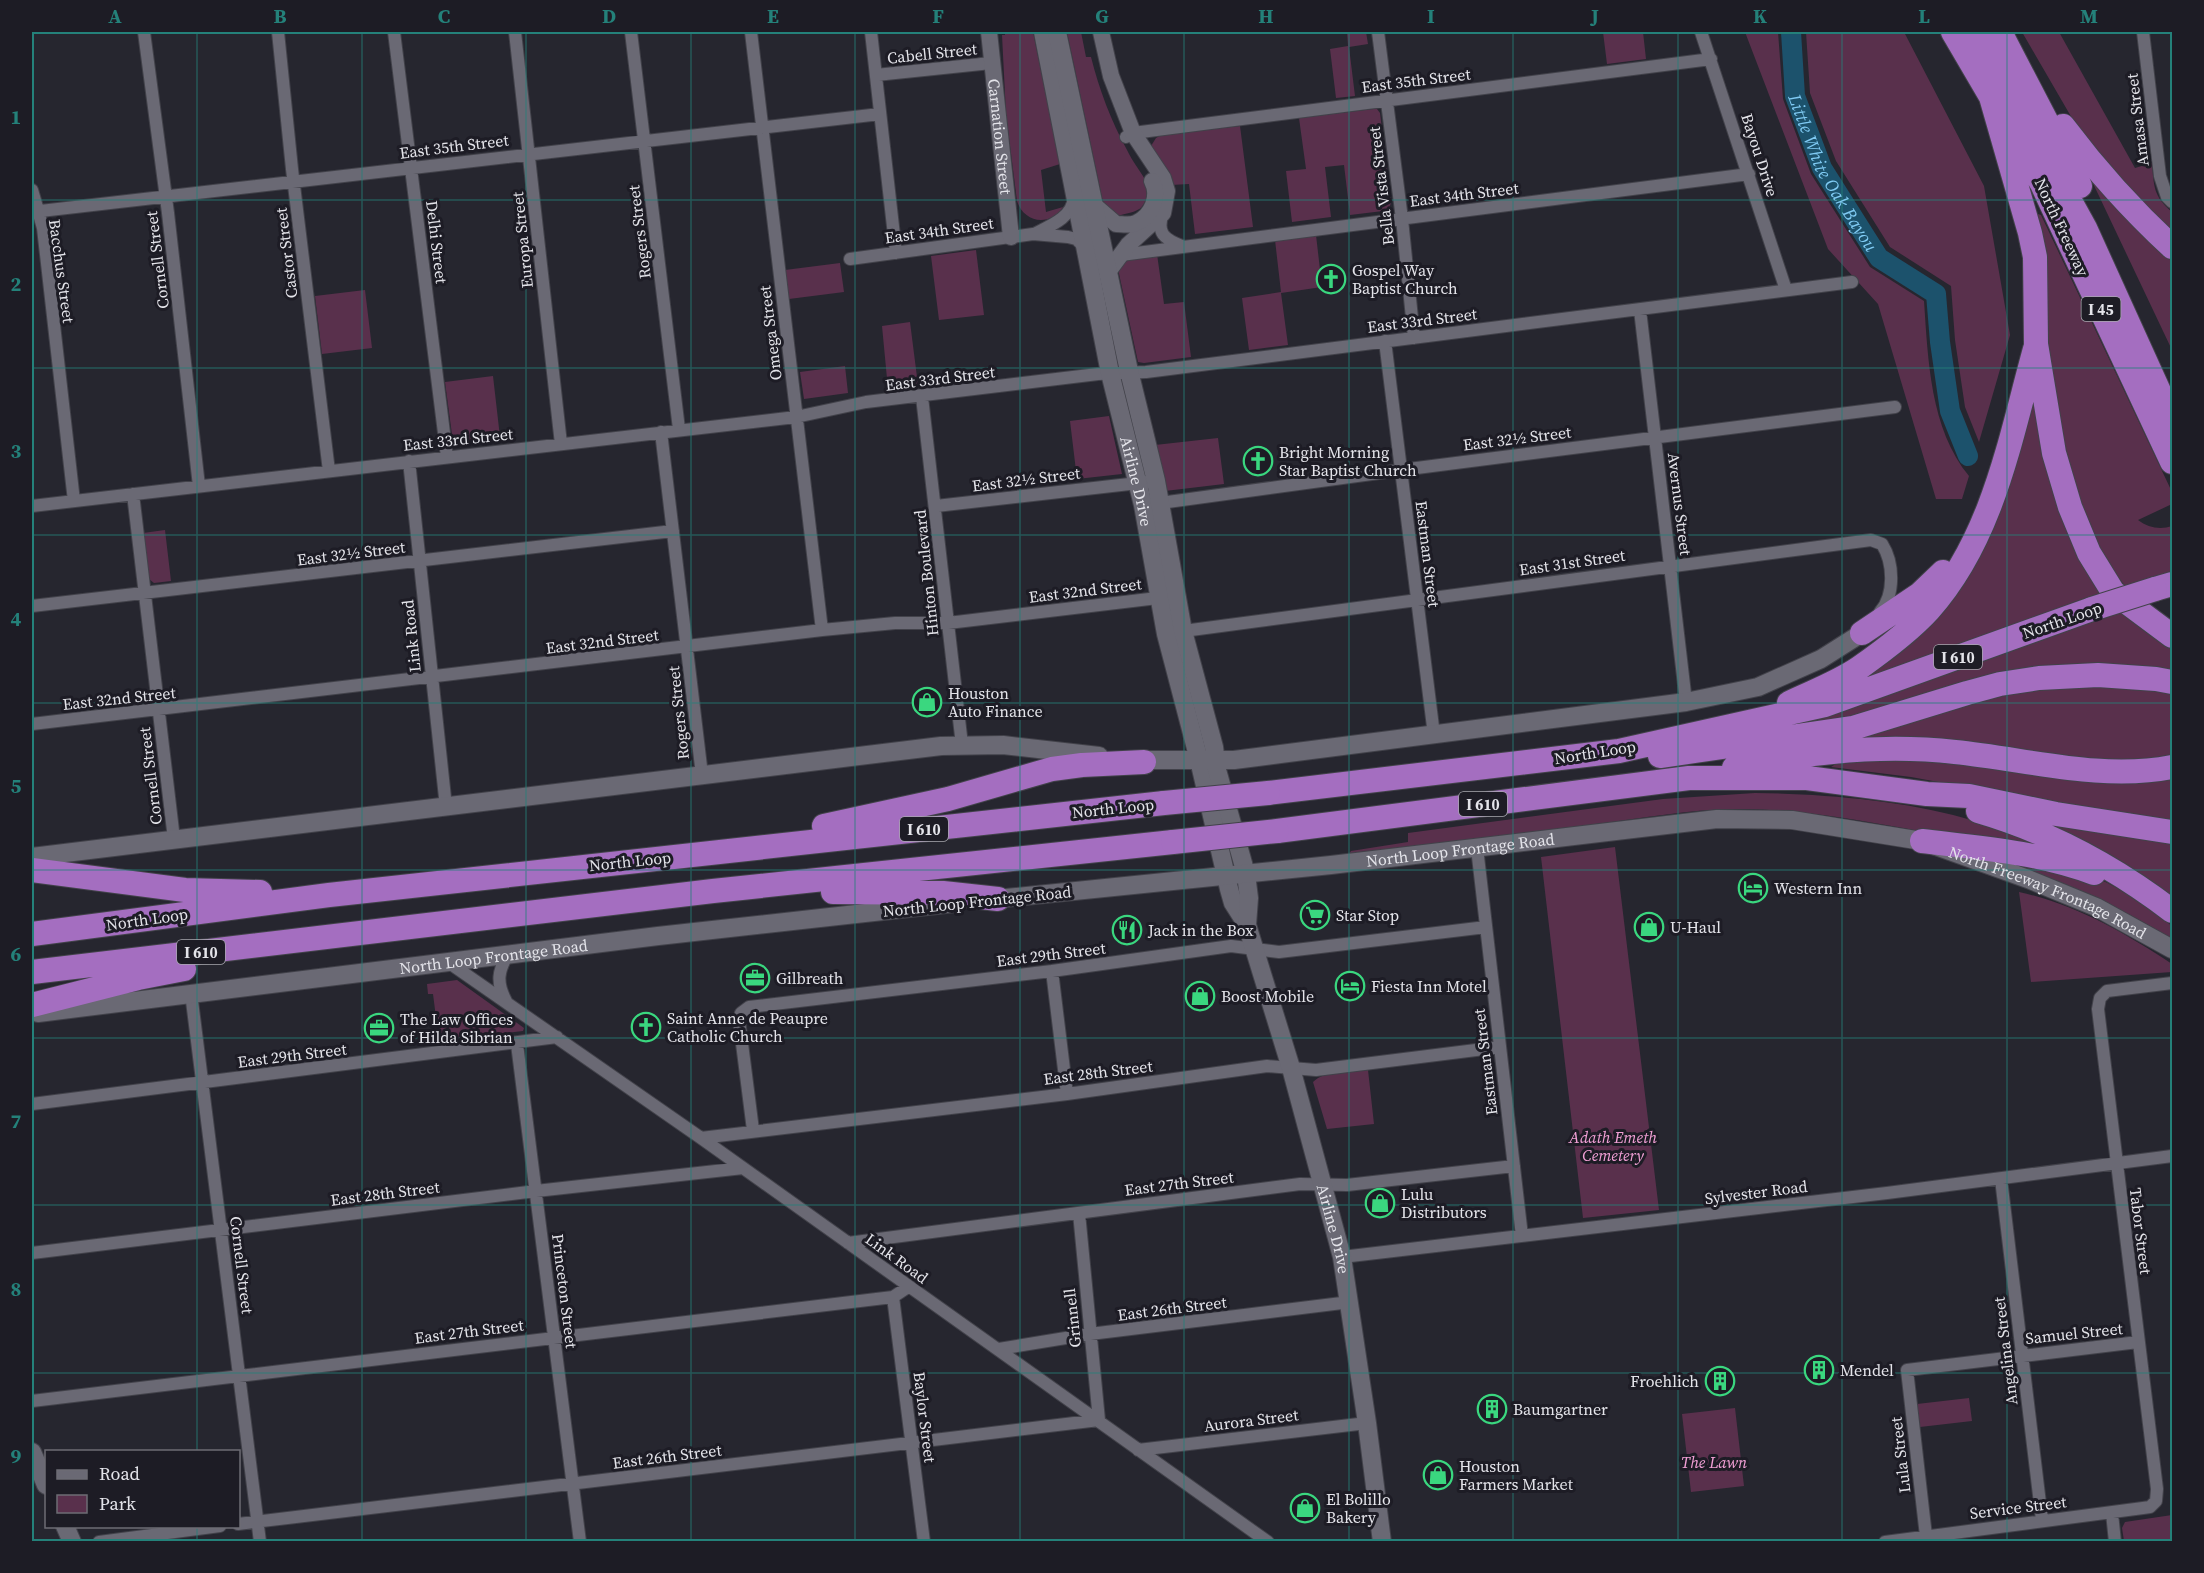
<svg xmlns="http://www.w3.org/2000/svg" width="2204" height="1573" font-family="'Source Serif 4',serif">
<rect width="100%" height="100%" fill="#26262f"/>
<!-- green -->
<path fill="#59304c" d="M1005,32H1033L1060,164L1041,170L1046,212L1063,207C1050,227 1024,223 1017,201L1006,114L1002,35H1005Z
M1067,32H1081L1086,57H1091C1099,89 1111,121 1127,150C1133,163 1143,174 1149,187C1144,212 1140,210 1117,216L1104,207Z
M1347,32H1366L1368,44L1349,47L1355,96L1336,98L1330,49L1348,46Z
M1603,32H1643L1646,59L1607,64Z
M1745,32H1778L1783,99L1811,174L1870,267L1924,301C1928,359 1930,429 1969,476L1962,499H1936L1878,304L1828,249Z
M1806,32H1904L1984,186L2010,335L1979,442L1965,407L1955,340L1951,286L1890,247L1836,161L1810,93Z
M2022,32H2059L2135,168L2152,163C2154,186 2153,196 2172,212V235L2158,224L2080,132Z
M1373,109H1377L1380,113L1391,203L1389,208L1383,211L1350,215L1344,165L1325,167L1331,217L1292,222L1286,171L1306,169L1299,118Z
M1240,126L1253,227L1195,234L1189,184L1171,185L1151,146L1156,138L1161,135Z
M2090,177L2148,239L2172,261V350Z
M2038,214L2041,215L2172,492V504L2138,520C2148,528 2161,530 2172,526V572L2125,586L2111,568L2093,539L2057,432L2047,341Z
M1316,235L1322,287L1281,293L1288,345L1249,350L1242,298L1281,292L1275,240Z
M976,250L984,315L939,320L931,256Z
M1157,254L1164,304L1184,302L1191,357L1144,363L1138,362L1118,269L1125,260Z
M840,263L844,292L789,299L785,270Z
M365,290L372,348L322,354L315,296Z
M910,322L918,385L888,389L882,326Z
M845,366L848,393L804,399L800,372Z
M493,376L500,437L453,442L445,382Z
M2032,392L2108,591L2074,602V604L1886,676L1848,680L1926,622Z
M1109,416L1122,474L1077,479L1070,421Z
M1218,438L1224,484L1165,491L1155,445Z
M165,530L171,581L154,583L149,579L143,533Z
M2122,608L2172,649V672L2136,667L1788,728V724Z
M2036,686L2172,689V760L2146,763L1855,738L1860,733Z
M1868,757L2172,777V825L1911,777L1831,767L1837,763Z
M1755,793C1821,794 1900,800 1964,818C1996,827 2027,840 2059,852C1953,843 1851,811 1745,809C1695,808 1645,818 1596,824C1514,835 1432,847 1349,854L1351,851L1408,842V833L1663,799Z
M2031,818L2172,843V901Z
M1615,847L1659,1210L1583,1218L1541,857Z
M1987,856L2097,878C2126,891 2147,907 2172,926V939C2111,901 2055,880 1987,856Z
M2019,892C2075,904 2125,933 2172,964V972L2031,982Z
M457,980L524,1028L523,1031L439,1041L433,994H428L427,984Z
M1368,1070L1374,1124L1327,1129L1313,1082C1325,1070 1352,1072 1368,1070Z
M1969,1398L1972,1421L1920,1427L1917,1404Z
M1735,1408L1744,1486L1691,1492L1682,1414Z
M2172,1515V1541H2124L2122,1528L2125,1522Z"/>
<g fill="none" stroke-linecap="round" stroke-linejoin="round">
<!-- river -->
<path stroke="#1c526c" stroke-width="20" id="s1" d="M1791,32L1795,96L1822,168L1879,258L1936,294L1940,342L1950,411L1968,456"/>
<!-- minor casing -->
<g stroke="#42424a" stroke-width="14">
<path id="minor" d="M144,32L168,213L199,486
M278,32L292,169L329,471
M394,32L447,457
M515,32L561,444
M631,32L679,429
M751,32L822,630
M871,32L896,253
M1378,32L1402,219L1414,338
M1701,32L1786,290
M2143,32L2160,176L2167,197L2172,202
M876,75L991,63
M1126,137L1133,133L1711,59
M32,190L43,228L74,501
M32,212L880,114
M1163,213C1156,233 1164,239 1182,246
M1034,234C1050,226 1073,217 1074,197
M1121,255L1749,174
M850,259L1033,234L1068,237L1076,239L1086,248
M1640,310L1686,702
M1385,341L1434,735
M922,397L962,745
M661,432L702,775
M409,461L446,807
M133,494L174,839
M1153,504L1401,470L1895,407
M32,506L796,417L866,402L1098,374L1146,372L1852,282
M936,506L1156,481
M32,606L673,531
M1176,632L1871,540L1882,544C1894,563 1895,595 1880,612
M32,724L822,630L895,623H948L1166,597
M1477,848L1522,1236
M448,962L701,1138L1268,1542
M1052,971L1067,1094
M191,993L260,1542
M506,1001C496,982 498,971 508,954
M517,1044L580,1542
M32,1104L557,1037
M753,1130L739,1020L741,1013L749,1007L1052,971L1231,946L1279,952L1486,927
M701,1138L1067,1094L1267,1066L1316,1070L1500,1047
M2001,1179L2042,1520
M848,1243L1300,1184L1347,1185L1514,1166
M32,1253L536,1191L743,1168
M1342,1257L1887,1193L2172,1156
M893,1297L924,1542
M999,1349L1090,1334L1350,1302
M32,1401L893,1297L908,1287
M1138,1450L1367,1423
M2112,1513L2115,1542
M238,1524L1099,1420L1079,1213
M1926,1536L1907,1370L2138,1342
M99,1542L220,1526
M1885,1542L2143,1508L2150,1507L2156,1501L2157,1489L2098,1009L2100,998L2107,991L2172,983"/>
</g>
<!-- tertiary casing -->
<g stroke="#42424a" stroke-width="18">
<g id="tertiary">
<path id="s2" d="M989,32L1011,237"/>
<path d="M1101,32L1111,76L1133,133L1163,178L1167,191L1163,213L1128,245L1108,272"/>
<path d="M1093,204L1116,224C1122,224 1130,226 1136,223C1152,216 1160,196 1152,181"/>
</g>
</g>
<!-- secondary casing -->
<g stroke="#42424a" stroke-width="20">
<g id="secondary">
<path id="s3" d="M1043,32L1110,373L1143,505L1166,634L1199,760L1229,889L1233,903L1247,925L1291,1068L1342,1257L1367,1423L1382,1542"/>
<path d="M1057,32L1129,371L1156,481L1183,631L1214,747L1217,770L1246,874L1249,898L1247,925"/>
<path d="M1133,760H1234L1686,702L1758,687L1821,659L1862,633"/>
<path d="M32,857L941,746L1003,745L1099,756"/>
<path id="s4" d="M986,900L1331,865L1717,819L1792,820L1922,841L2028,879L2096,907L2172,949"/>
<path id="s5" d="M38,1013L658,936L955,903"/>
<path d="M32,1452L46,1485"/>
<path d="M65,1526L72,1542"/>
</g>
</g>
<!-- motorway casing -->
<g stroke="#42424a" stroke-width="26">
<path id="motorway" d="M1953,32L2042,184L2172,462
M1977,32L2085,228L2172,420
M2000,32L2080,186
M1991,97L2030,233L2035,257L2036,344L2054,453L2070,507L2089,553L2113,592L2172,636
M2063,126C2096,170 2132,210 2172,247
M2155,589L2172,584
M1862,633L1920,594L1943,572
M1789,703C1812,692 1837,683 1859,668C1883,651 1909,632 1929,610C1993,538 2010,439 2035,349
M1660,756L1853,728L1967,693L2000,684L2039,678L2098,675L2156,679L2172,682
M1734,768C1806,752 1882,744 1955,752C2026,759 2101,781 2172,767
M1268,793L1619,751L1825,705L2092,609
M1978,811C2050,832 2113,866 2172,911
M824,826L948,799L1052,769L1082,765L1144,762
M1277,831L1689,778H1807L1927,794L1969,796L2056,814L2172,832
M1922,841C1980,848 2038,852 2094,873
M32,870L185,890L260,892
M833,892L943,893L998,899
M32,934L329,895L1164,803
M32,972L713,891L1173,842
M32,1005L138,978L184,969"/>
</g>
<!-- minor -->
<use href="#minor" stroke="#6a6974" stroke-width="12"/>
<!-- tertiary -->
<use href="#tertiary" stroke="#6a6974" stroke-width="16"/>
<!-- secondary -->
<use href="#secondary" stroke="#6a6974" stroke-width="18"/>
<!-- motorway -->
<use href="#motorway" stroke="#a46ec0" stroke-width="24"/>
<!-- motorway-bridge casing -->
<g stroke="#42424a" stroke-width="26" stroke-linecap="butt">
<path id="motorway-bridge" d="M2092,609L2155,589
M1164,803L1268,793
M1173,842L1277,831"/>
</g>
<!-- motorway-bridge -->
<use href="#motorway-bridge" stroke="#a46ec0" stroke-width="24"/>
</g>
<!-- grid -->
<path fill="none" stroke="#24817a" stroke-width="1.5" stroke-opacity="0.55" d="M197,32V1452M362,32V1542M526,32V1542M691,32V1542M855,32V1542M1020,32V1542M1184,32V1542M1349,32V1542M1513,32V1542M1678,32V1542M1842,32V1542M2007,32V1542M32,200H2172M32,368H2172M32,535H2172M32,703H2172M32,870H2172M32,1038H2172M32,1205H2172M32,1373H2172M197,1526V1542"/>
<!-- icons -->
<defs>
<g id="church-ring" transform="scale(1.5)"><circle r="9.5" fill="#1d1c25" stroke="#3ad77f" stroke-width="1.5"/><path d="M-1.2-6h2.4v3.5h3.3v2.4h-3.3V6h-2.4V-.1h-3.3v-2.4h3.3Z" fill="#3ad77f"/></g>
<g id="shop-ring" transform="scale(1.5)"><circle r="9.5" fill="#1d1c25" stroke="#3ad77f" stroke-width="1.5"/><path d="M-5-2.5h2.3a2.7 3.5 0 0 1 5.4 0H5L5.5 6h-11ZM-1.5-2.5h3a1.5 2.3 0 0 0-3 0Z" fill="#3ad77f"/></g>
<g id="hotel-ring" transform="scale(1.5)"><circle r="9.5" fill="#1d1c25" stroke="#3ad77f" stroke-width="1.5"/><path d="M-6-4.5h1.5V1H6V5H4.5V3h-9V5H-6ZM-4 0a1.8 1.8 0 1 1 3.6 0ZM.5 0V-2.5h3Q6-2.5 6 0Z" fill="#3ad77f"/></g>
<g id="supermarket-ring" transform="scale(1.5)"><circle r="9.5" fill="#1d1c25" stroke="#3ad77f" stroke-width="1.5"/><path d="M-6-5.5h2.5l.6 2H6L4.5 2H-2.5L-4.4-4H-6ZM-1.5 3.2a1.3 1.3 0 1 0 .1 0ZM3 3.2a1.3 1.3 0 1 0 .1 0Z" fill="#3ad77f"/></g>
<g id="restaurant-ring" transform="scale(1.5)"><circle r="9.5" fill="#1d1c25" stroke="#3ad77f" stroke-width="1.5"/><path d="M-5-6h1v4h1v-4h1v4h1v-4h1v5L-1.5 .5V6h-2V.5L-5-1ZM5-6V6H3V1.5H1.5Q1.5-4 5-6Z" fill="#3ad77f"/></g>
<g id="office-ring" transform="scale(1.5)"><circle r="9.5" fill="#1d1c25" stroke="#3ad77f" stroke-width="1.5"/><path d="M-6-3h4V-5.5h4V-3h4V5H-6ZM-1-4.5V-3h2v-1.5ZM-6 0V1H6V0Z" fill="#3ad77f"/></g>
<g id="building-ring" transform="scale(1.5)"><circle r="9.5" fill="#1d1c25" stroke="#3ad77f" stroke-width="1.5"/><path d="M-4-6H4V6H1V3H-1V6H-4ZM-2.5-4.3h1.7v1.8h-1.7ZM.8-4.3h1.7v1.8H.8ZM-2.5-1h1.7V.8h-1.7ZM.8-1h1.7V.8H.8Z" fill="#3ad77f"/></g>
</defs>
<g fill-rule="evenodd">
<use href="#church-ring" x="1331" y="279"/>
<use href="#church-ring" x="1258" y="461"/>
<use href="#shop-ring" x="927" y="702"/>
<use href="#hotel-ring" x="1753" y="888"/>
<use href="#supermarket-ring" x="1315" y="915"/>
<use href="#shop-ring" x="1649" y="927"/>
<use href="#restaurant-ring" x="1127" y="930"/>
<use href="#office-ring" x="755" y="978"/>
<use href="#hotel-ring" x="1350" y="986"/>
<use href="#shop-ring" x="1200" y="996"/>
<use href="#church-ring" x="646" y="1027"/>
<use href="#office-ring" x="379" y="1028"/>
<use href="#shop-ring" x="1380" y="1203"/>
<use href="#building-ring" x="1819" y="1370"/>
<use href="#building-ring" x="1720" y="1381"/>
<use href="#building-ring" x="1492" y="1409"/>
<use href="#shop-ring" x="1438" y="1475"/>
<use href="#shop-ring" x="1305" y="1508"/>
</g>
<g text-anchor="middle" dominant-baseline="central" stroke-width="6" stroke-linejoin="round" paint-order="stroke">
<!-- shield labels -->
<g fill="#1d1c25" stroke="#a8a8af" stroke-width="1.5">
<rect x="2081.5" y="297" width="39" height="24" rx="4.5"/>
<rect x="1934" y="645" width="48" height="24" rx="4.5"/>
<rect x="1459" y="792" width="48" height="24" rx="4.5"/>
<rect x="900" y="817" width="48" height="24" rx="4.5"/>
<rect x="177" y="940" width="48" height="24" rx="4.5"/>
</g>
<g font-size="15" font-weight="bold" fill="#e4e4ea">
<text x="2101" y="309">I 45</text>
<text x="1958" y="657">I 610</text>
<text x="1483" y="804">I 610</text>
<text x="924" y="829">I 610</text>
<text x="201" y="952">I 610</text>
</g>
<!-- street labels -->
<g font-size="16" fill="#e4e4ea" stroke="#1d1c25">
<text transform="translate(932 53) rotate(-6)">Cabell Street</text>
<text transform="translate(1416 80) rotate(-7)">East 35th Street</text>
<text transform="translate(2137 120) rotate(-97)">Amasa Street</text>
<text stroke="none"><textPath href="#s2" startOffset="105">Carnation Street</textPath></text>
<text transform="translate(454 146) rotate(-7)">East 35th Street</text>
<text transform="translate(1760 155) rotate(72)">Bayou Drive</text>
<text transform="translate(1381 186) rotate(-97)">Bella Vista Street</text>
<text transform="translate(1464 194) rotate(-7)">East 34th Street</text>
<text transform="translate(2062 227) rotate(65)">North Freeway</text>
<text transform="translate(939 230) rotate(-8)">East 34th Street</text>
<text transform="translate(639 232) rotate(-97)">Rogers Street</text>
<text transform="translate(522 240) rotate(-96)">Europa Street</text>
<text transform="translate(437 242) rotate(83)">Delhi Street</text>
<text transform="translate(286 253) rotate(-97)">Castor Street</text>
<text transform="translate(157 260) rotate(-97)">Cornell Street</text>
<text transform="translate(62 271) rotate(82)">Bacchus Street</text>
<text transform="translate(1422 320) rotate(-7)">East 33rd Street</text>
<text transform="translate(770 333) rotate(-97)">Omega Street</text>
<text transform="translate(940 378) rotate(-7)">East 33rd Street</text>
<text transform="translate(1517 438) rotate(-7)">East 32½ Street</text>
<text transform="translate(458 439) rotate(-6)">East 33rd Street</text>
<text transform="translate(1026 479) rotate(-7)">East 32½ Street</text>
<text stroke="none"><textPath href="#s3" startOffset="459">Airline Drive</textPath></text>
<text transform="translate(1680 504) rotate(83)">Avernus Street</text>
<text transform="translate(351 553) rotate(-7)">East 32½ Street</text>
<text transform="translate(1428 554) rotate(83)">Eastman Street</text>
<text transform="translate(1572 562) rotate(-8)">East 31st Street</text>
<text transform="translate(926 573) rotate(-96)">Hinton Boulevard</text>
<text transform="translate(1085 590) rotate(-7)">East 32nd Street</text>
<text transform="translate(2062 620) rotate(-19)">North Loop</text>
<text transform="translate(411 636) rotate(-96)">Link Road</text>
<text transform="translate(602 641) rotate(-7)">East 32nd Street</text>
<text transform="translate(119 698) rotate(-6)">East 32nd Street</text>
<text transform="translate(678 713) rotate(-96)">Rogers Street</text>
<text transform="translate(1595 752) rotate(-9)">North Loop</text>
<text transform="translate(150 776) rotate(-97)">Cornell Street</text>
<text transform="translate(1113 808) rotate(-6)">North Loop</text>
<text stroke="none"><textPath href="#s4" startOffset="477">North Loop Frontage Road</textPath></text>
<text transform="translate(630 861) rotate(-6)">North Loop</text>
<text stroke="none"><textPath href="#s4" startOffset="1078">North Freeway Frontage Road</textPath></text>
<text transform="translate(977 901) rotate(-6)">North Loop Frontage Road</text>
<text transform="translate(147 919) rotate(-8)">North Loop</text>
<text transform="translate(1051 954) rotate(-7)">East 29th Street</text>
<text stroke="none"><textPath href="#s5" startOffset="459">North Loop Frontage Road</textPath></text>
<text transform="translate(292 1055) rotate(-7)">East 29th Street</text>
<text transform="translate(1485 1062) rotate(-97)">Eastman Street</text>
<text transform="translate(1098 1072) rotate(-7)">East 28th Street</text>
<text transform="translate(1179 1183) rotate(-7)">East 27th Street</text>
<text transform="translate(1756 1192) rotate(-7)">Sylvester Road</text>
<text transform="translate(385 1193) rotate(-7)">East 28th Street</text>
<text stroke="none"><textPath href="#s3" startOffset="1234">Airline Drive</textPath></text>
<text transform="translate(2141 1231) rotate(83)">Tabor Street</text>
<text transform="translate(897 1258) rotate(36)">Link Road</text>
<text transform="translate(242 1265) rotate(83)">Cornell Street</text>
<text transform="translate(565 1291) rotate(83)">Princeton Street</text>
<text transform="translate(1172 1308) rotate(-7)">East 26th Street</text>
<text transform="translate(1072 1318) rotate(-96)">Grinnell</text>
<text transform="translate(469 1331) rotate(-7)">East 27th Street</text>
<text transform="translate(2074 1333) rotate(-6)">Samuel Street</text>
<text transform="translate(2005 1351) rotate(-97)">Angelina Street</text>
<text transform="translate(925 1417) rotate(83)">Baylor Street</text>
<text transform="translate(1251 1420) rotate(-7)">Aurora Street</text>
<text transform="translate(1900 1455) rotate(-97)">Lula Street</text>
<text transform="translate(667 1456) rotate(-7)">East 26th Street</text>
<text transform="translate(2018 1507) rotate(-7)">Service Street</text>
</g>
<!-- poi labels -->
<g font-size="16" fill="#e4e4ea" stroke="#1d1c25" text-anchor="start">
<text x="1352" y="270">Gospel Way<tspan x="1352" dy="18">Baptist Church</tspan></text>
<text x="1279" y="452">Bright Morning<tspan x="1279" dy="18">Star Baptist Church</tspan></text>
<text x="948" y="693">Houston<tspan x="948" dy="18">Auto Finance</tspan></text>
<text x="1774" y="888">Western Inn</text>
<text x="1336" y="915">Star Stop</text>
<text x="1670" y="927">U-Haul</text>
<text x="1148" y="930">Jack in the Box</text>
<text x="776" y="978">Gilbreath</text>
<text x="1371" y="986">Fiesta Inn Motel</text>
<text x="1221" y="996">Boost Mobile</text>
<text x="667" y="1018">Saint Anne de Peaupre<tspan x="667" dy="18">Catholic Church</tspan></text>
<text x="400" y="1019">The Law Offices<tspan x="400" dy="18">of Hilda Sibrian</tspan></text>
<text x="1401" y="1194">Lulu<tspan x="1401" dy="18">Distributors</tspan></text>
<text x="1840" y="1370">Mendel</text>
<text x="1699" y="1381" text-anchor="end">Froehlich</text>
<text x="1513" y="1409">Baumgartner</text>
<text x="1459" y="1466">Houston<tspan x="1459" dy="18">Farmers Market</tspan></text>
<text x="1326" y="1499">El Bolillo<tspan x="1326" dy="18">Bakery</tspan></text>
</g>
<!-- park labels -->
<g font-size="16" font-style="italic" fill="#f2a0d6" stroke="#1d1c25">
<text x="1613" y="1137">Adath Emeth<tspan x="1613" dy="18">Cemetery</tspan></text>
<text x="1714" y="1462">The Lawn</text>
</g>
<!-- water labels -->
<g font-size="18" font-style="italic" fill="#7fcaf3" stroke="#1d1c25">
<text stroke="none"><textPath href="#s1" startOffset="150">Little White Oak Bayou</textPath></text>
</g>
</g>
<!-- border -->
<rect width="2204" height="1573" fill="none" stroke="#1d1c25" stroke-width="66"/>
<!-- legend -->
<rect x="45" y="1450" width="195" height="78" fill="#1d1c25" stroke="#6d6c74" stroke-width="1.5"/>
<rect x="57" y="1470" width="30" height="9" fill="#6a6974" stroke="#6d6c74" stroke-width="1.5"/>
<text x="99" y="1480" font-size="18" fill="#e4e4ea">Road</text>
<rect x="57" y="1495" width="30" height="18" fill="#59304c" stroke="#6d6c74" stroke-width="1.5"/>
<text x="99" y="1510" font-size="18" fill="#e4e4ea">Park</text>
<rect x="33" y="33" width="2138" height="1507" fill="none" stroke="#24817a" stroke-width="2"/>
<g font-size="20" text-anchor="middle" font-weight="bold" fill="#24817a">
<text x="115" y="23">A</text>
<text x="280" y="23">B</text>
<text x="444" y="23">C</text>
<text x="609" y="23">D</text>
<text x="773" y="23">E</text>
<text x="938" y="23">F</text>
<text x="1102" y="23">G</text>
<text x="1266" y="23">H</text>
<text x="1431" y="23">I</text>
<text x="1595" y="23">J</text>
<text x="1760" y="23">K</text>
<text x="1924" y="23">L</text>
<text x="2089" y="23">M</text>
<text x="16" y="124">1</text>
<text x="16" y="291">2</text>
<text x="16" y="458">3</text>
<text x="16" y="626">4</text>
<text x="16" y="793">5</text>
<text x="16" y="961">6</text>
<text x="16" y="1128">7</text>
<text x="16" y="1296">8</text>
<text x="16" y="1463">9</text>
</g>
</svg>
